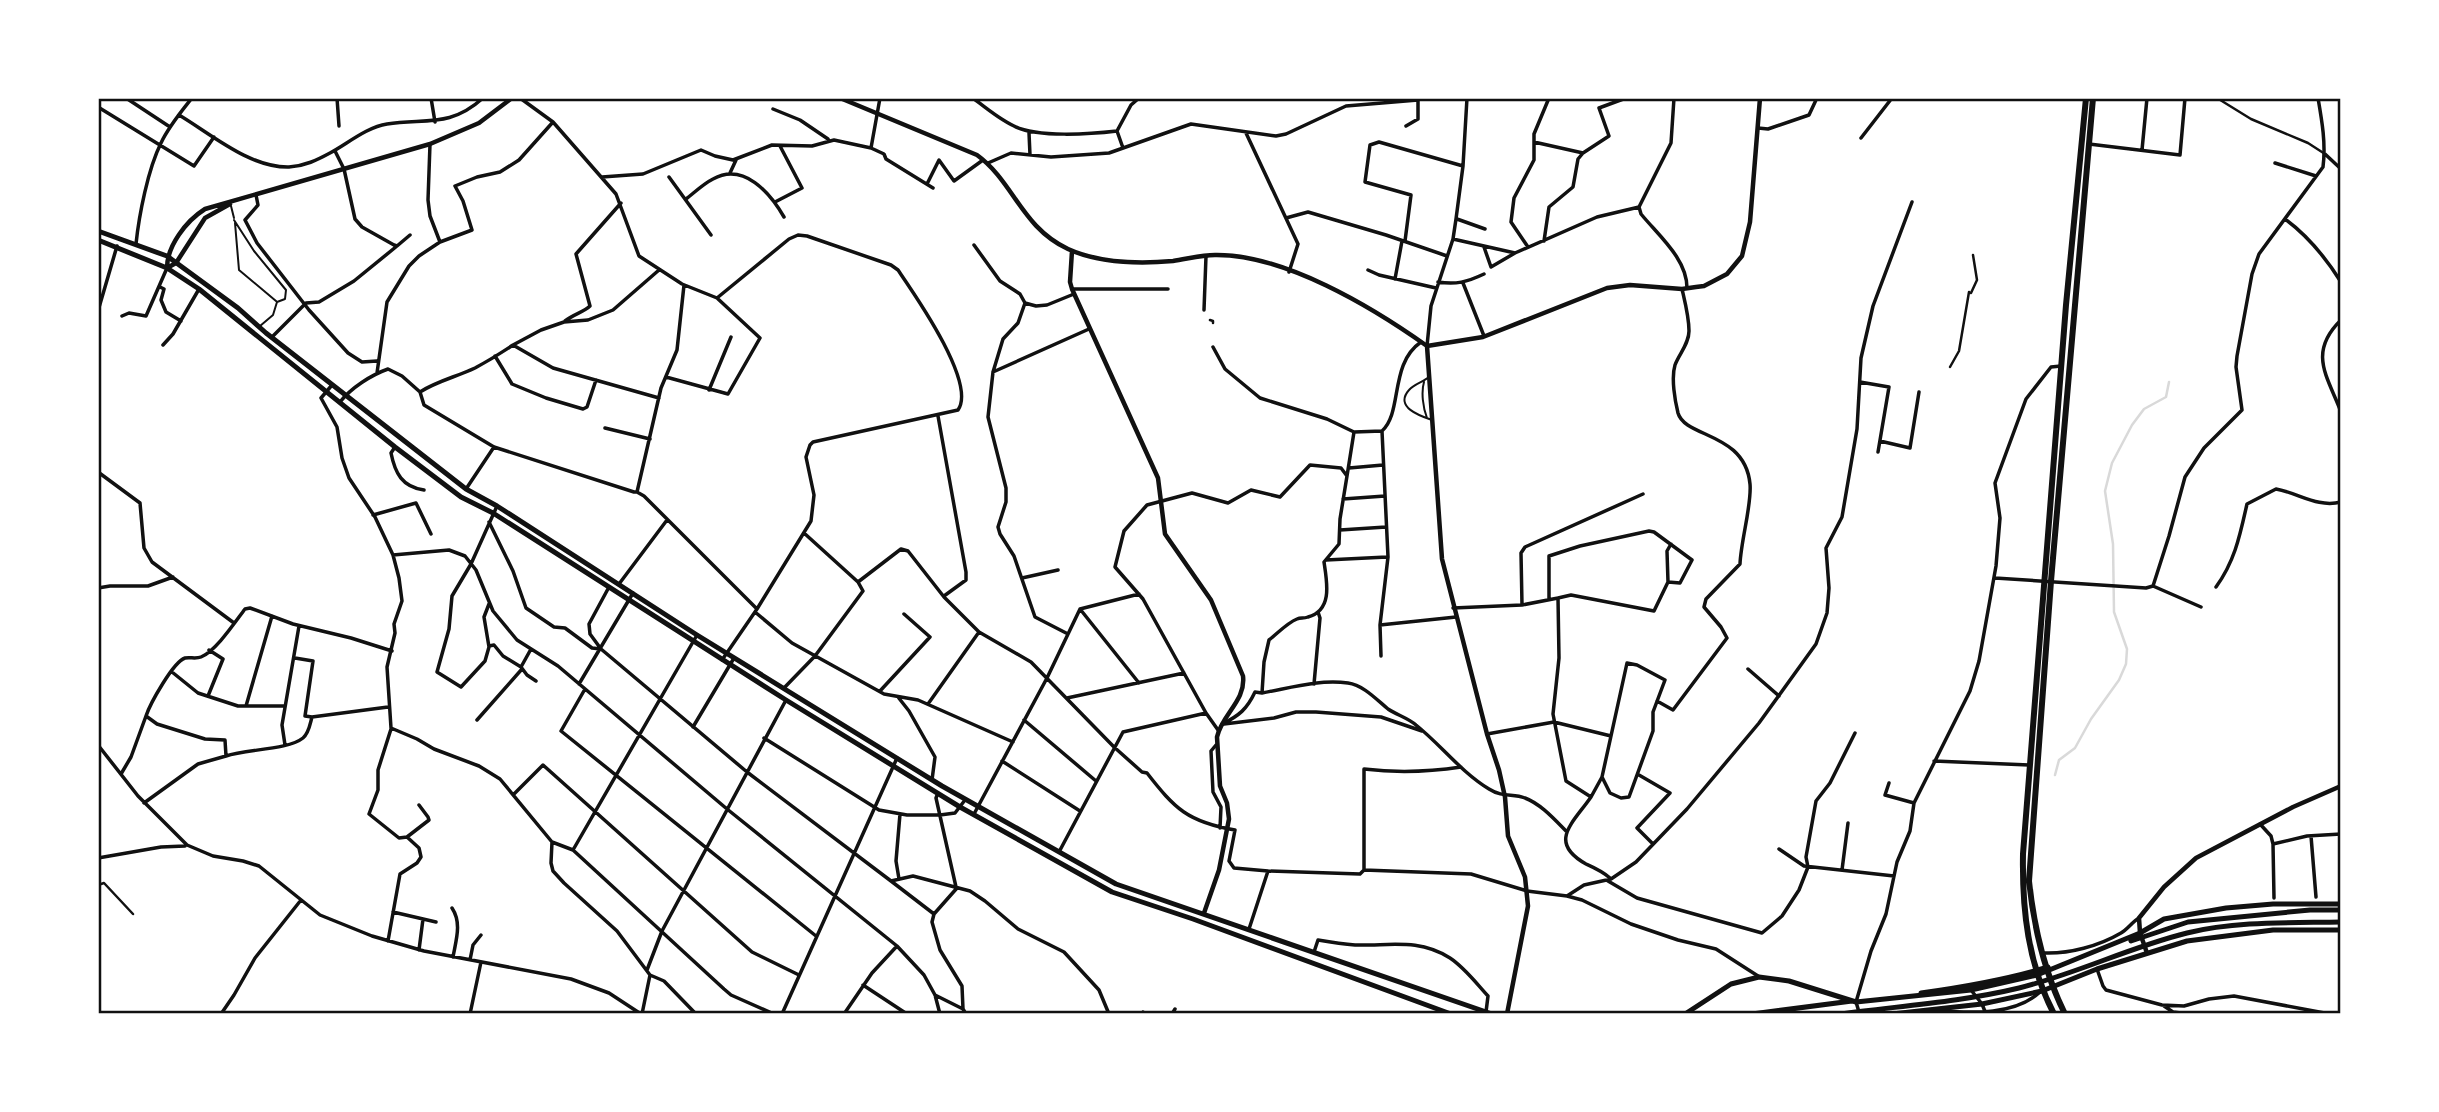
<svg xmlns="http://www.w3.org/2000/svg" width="2439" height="1112" font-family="Cabin,sans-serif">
<rect width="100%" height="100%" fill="#fff"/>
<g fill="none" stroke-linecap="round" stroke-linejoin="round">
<!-- stream -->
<path stroke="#d9d9d9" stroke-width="2.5" d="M2055,775L2059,760L2075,748L2091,719L2119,680L2126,664L2127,649L2114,612L2113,544L2105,491L2112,463L2132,425L2144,409L2166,397L2169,382"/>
<!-- service -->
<path stroke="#111" stroke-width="2" d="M231,206L234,218
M234,220L254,251L286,290L285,299L277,302L273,315L260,326
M235,223L239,270L276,301
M1429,377C1423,382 1414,384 1409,390C1394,407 1420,416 1432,420
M1424,382C1421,392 1423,408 1427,418"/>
<!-- pedestrian -->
<path stroke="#111" stroke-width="2.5" d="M2217,98L2251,119L2308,143L2325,154
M1971,293L1977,280L1973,255
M1210,320L1213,321V323
M1950,367L1959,351L1969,292
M98,885L104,883L133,914"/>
<!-- minor -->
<path stroke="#111" stroke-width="3.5" d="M126,98L170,127
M337,98L339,126
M431,98L435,122
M520,98L553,122L616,194L639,256L682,284L717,298L789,239L798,235L807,236L891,265L898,270C915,295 977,383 958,410L813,442L810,445L806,457L814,495L811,521L757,609L722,660
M880,98L871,148L884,154L886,159L933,188
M973,98C986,108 999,119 1014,126C1036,138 1092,134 1117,131L1131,105L1139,98
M1674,98L1671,143L1639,207L1641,214C1659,236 1687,259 1687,288
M98,107L194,166L214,137
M773,109L800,120L828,139
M179,115C211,134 250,168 289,167C305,166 317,160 330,153C347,144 367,127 387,124C425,118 450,128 483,98
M1406,126L1418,119V100
M1758,128L1768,129L1809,115L1816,100L1821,98
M1117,131L1123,148
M1029,133L1030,155
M1246,133L1298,244L1289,272
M1861,138L1892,98
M1534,142L1583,153
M2089,144L2180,155L2185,98
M2142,150L2147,98
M335,151L344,169L355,219L362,227L394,245L397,246L410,235
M2325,154L2341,169
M988,163L1011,153L1051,157L1109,153L1191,124L1276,136L1286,134L1346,106L1418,100V98
M2275,163L2316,176
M730,173L736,160
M602,177L643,174L701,150L715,156L733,160L772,145L812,146L834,140L871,148
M669,177L711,235
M927,184L939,160L954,181L983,160
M256,195L258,205L245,220L257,243L309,310L348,353L362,362L377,361
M686,199C694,193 703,184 713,179C744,162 770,193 784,217
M775,202L802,188L780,146
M1286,218L1308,212L1386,235L1447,256
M1457,219L1485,229
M2285,219C2308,236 2326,258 2341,282
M1453,239L1515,253L1597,217L1639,207
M1405,241L1411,195L1365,182L1370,145L1379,142L1463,166
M1544,241L1549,207L1573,187L1578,159L1583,153L1609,136L1599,108L1626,98
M440,242L472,230L463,201L455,186L477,177L500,172L519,160L553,122
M136,244C139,215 148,169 161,143C169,126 181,112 192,98
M974,245L1000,281L1020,294L1025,303L1036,306L1047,305L1074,294
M1484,247L1491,267L1515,253
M1528,247L1511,222L1514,198L1534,160V134L1549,98
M1368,270L1379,275L1436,288
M1395,279L1402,241
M1438,282C1456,285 1467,282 1484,274
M1463,283L1484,336
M160,287L164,289L161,300L166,312L181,321
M1072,289H1168
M1025,303L1018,323L1003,339L993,372L988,417L1006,488V502L998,527L1000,534L1014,556L1035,617L1068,634
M1204,310L1206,256
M98,311L117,246
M122,316L129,313L146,316L167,268
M2341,320C2307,353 2328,377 2341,412
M565,321C574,314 584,312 590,306L576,254L621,203
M272,337L306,303L319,302L354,281L397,246
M1421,342C1389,364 1403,412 1382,431L1388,557L1380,625L1456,617
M163,345L173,334L199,289
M513,345L541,330L564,322L588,320L613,310L659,270
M1427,346L1431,306L1453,239L1456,219L1463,166L1467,98
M1213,347L1225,369L1260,398L1327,419L1354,432
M495,356L512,384L546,398L583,409L587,407L596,380
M993,372L1089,329
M377,373L387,302L409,266L419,256L440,242L430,216L428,200L430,144
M666,377L728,394L760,338L717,298
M1860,382L1889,387L1878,452
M332,385L321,398L337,427L342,458L349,478L375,517L393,555L399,578L402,601L394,624L395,633L387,667L391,728L417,739L434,749L479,766L500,779L552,842L573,850L697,635
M709,390L731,337
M659,398L553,368L513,345C501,353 488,361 475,368C456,377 437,381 420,392L424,405L494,447L634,492H637L644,496L757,609
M340,402C351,388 371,375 388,369L402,376L420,392
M938,416L966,572V580L944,596
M605,428L650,439
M1880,441L1910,448L1919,392
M395,447L391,453C395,473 402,487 424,490
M1349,468L1383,465
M98,472L140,503L144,548L152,562L234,623
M466,489L494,447
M637,492L661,388L677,350L684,285
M1343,499L1385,496
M373,515L416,503L431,534
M489,522L513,571L526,608L554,627L565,628L592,648L601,649
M1340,530L1386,527
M393,555L449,550L465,556L476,570L493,611L517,640L558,666L727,809L897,946L924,975L935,995L940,1014
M1326,560L1387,557
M1022,578L1058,570
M1995,578L2146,588L2153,586L2169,536L2185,477L2204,448L2242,410L2236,367L2237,356L2252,274L2259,254L2323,167C2326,144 2322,121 2318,98
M858,582L901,549L908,551L944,597L979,632L1031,662L1114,747L1142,772L1147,773C1175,809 1188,822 1235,830L1229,861L1234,868L1268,871L1249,929
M619,584L667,520
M2153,586L2201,607
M609,587L589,624L590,634L601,649L747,772L891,881L913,876L970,891L985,901L1018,929L1064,952L1099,990L1109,1014
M2216,587C2235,561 2240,535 2247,504L2276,489C2299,493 2317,508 2341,502
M98,588L110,586H148L173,577
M1558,598L1571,595L1654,611L1668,582L1667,551L1671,544
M1549,600V556L1580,546L1649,531L1654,532L1692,560L1680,583L1668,582
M489,604L484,617L489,647L485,661L461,687L437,672L449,629L452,596L471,564L497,506
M1522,605L1521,553L1525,547L1643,494
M1453,608L1522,605L1558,598L1559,658L1553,714L1566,781L1591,797L1602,777L1627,663L1637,665L1665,680L1653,712V731L1629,797L1621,798L1610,793L1602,777
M1080,609L1139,683
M755,612L792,643L884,694L918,700L1013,742
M1380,625L1381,656
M489,646L494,645L503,656L521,667
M531,649L521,667L527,675L536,681
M295,658L313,661L305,716L312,717
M1748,669L1779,696
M172,672L198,693L238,706H285
M579,684L633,593
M1314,684L1320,618L1318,612
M784,688L815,656L863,591L858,582L804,533
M585,689L561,731L816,936
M880,691L930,637L904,614
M1262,693C1290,688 1319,679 1348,683C1363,685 1376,699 1388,709C1397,715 1408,718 1416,725C1441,745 1461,772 1489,789C1503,798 1513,793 1525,798C1541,804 1555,820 1567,832
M208,696L223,659L209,650
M898,697L909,711L935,757L932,780
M1067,698L1184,673
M1657,701L1673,710L1727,638L1721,627L1704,607L1706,599L1740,564C1741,540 1752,504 1750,484C1745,432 1685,438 1678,413C1675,401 1671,378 1675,365C1679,354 1689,344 1689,331C1689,317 1685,302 1682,289
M928,704L979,632
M246,706L272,616
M146,716C150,704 173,662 185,658C190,657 196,659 201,657C216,651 235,622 245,609L250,608L293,624L351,638L392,651
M477,720L522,669
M1024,720L1096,781
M1222,724C1239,716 1247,709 1255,692L1262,693L1264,662L1269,640C1278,633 1287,623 1297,619C1301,617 1303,619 1308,617C1333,610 1327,582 1324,562L1339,544L1340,519L1347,476
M1224,724L1274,718L1296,712H1316L1381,717L1422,731
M693,727L734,658
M1218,730L1206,713L1143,599L1115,567L1124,531L1147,505L1192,493L1228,503L1251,490L1280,497L1310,465L1341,468L1347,476L1354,432L1382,431
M1487,734L1554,722L1611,736
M764,738L879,810L907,815H940L955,813L965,800
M98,745L138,796L187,845L213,856L243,861L259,866L320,915L372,936L424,951L571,979L609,993L641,1014
M285,745L282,725L299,626
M1216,745L1211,751L1213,792L1221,807L1220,828
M1002,761L1080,811
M1934,761L2029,765
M121,774L131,757L146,716L157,724L205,739L225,740L226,756C246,749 288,750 303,738C309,733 310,724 312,717L388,707
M1639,775L1670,793L1637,828L1653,844
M1889,783L1885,795L1914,803
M938,793L936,798L956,887
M514,794L543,765L752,952L799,975
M1591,797C1573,823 1547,842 1586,864C1595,868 1602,871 1610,878
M144,803L198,764L226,756
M974,814L1047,678L1080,609L1139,594
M2260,824L2271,836L2273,844L2274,898
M2311,836L2316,897
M407,837L429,820L428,817L419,805
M552,842L551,863L553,871L564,883L617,931L650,975L664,981L696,1014
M2273,844L2307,836L2341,834
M1779,849L1804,866L1894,876
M573,850L724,989L731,995L774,1014
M1059,852L1123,732L1206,713
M98,858L161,847L185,846
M1364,869V769C1397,773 1428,772 1461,767
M1842,870L1848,823
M1268,871L1360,874L1364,870L1471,874L1527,891L1567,896L1584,885L1611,879L1636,862L1687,809L1759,723L1816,644L1827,613L1829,588L1826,548L1842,517L1857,429L1861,358L1873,306L1912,202
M899,879L896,861L900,814
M891,881L934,914
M1608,881L1637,898L1762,933L1782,916L1799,890L1808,867L1806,857L1816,801L1830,783L1855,733
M957,888L934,914L932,922L940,950L962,986L963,1009
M1567,896L1582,900L1631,924L1678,940L1716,949L1758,976
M452,908C462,923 456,940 453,957
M393,912L436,922
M388,941L400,874L417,863L421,857L419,848L407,837L399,838L369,814L378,790V770L391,729
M419,950L423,919
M1314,952L1318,940C1330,942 1343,944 1355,945C1390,946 1418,938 1450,958C1465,968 1476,983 1488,996L1486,1012
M2044,953C2069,954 2099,946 2121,933C2128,929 2132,922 2139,918
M470,960L473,945L481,935
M2097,969L2103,986L2106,990L2162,1005L2184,1006L2209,999L2234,996L2330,1014
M647,970L662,931L786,700
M863,985L907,1014
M1971,990L1982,1004L1986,1014
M935,995L963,1009L966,1014
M2164,1006L2173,1012L2189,1014
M1941,1011C1973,1013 2015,1015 2040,992
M1859,1012L1856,1002L1871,951L1886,914L1897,862L1910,831L1914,803L1970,691L1979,661L1996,566L2000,518L1995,483L2026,399L2051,367L2061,366
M221,1014L234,995L255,958L301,900
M470,1014L481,962
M642,1014L650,975
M782,1014L897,758
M844,1014L872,973L897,946
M1142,1014L1143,1012
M1172,1014L1175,1009"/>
<!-- tertiary -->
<path stroke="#111" stroke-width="4.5" d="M840,98L977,155C1014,182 1021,227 1068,249C1099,263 1139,264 1173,261C1187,259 1201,255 1215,255C1284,254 1372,307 1427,346L1483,337L1607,288L1630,285L1682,289L1696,287L1704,286L1727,274L1742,256L1750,222L1760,98
M230,204L205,218L176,263L167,268C167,246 186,221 205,209L430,144L479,123L512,98
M1072,251L1070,282L1072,289L1158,478L1165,534L1211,600L1243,676C1246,701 1222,714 1217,737L1220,786L1227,803L1229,819L1219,870L1204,913
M1427,346L1442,559L1487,734L1499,770L1505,797L1508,836L1525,877L1528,906L1507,1014
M2147,953L2140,933L2139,918L2164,887L2196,858L2293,807L2341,786"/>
<!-- primary -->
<path stroke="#111" stroke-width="5" d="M98,231L167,256L238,308L266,333L466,489L497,506L697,635L942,786L1116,884L1492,1014
M98,240L167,268L199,289L395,447L461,497L493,513L786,700L960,807L1112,892L1193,919L1451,1014
M2131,941L2188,922L2310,910H2341
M1921,993C1964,987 2006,980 2048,967
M1685,1014L1731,984L1759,977L1789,981L1856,1002L1971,990L2037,975L2140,933L2164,919L2226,908L2273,904H2341
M1752,1014L1852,1001
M1840,1014C1899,1006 1961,1002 2019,988C2076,974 2130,947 2187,933C2236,921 2290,923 2341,922
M1892,1014L1982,1004L2042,991L2097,969L2187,941L2273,930H2341"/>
<!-- trunk -->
<path stroke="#111" stroke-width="6" d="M2054,1014C2028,964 2022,910 2023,854L2066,305L2086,98
M2065,1014C2044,972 2034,928 2029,881L2051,581L2093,98"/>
</g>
<!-- border -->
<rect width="2439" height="1112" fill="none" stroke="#ffffff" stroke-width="200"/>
<rect x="100" y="100" width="2239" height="912" fill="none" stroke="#111" stroke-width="2.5"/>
</svg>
